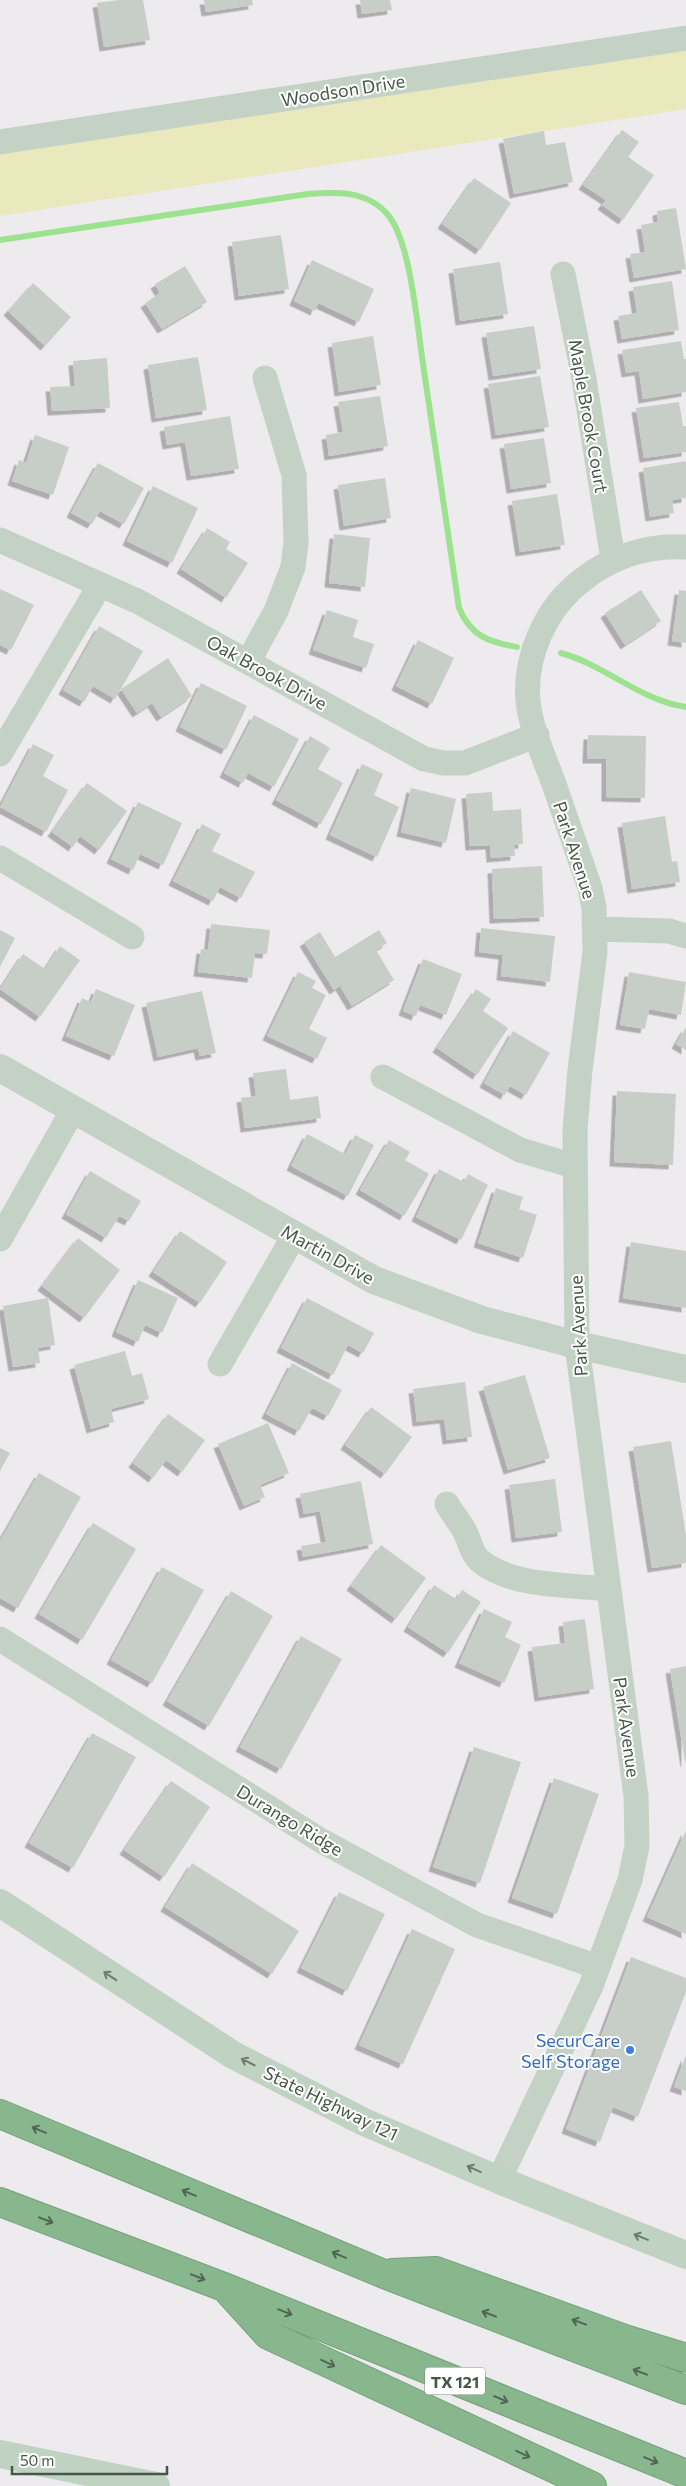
<svg xmlns="http://www.w3.org/2000/svg" width="686" height="2486" font-family="Commissioner,sans-serif">
<defs>
<filter id="shadow"><feDropShadow dx="-4.5" dy="4.5" stdDeviation="0" flood-color="#0004"/></filter>
</defs>
<rect width="100%" height="100%" fill="#edebee"/>
<!-- green -->
<path fill="#e9e9bd" d="M686,48V109L0,216V152Z"/>
<g fill="none" stroke-linecap="round" stroke-linejoin="round">
<!-- stream -->
<path stroke="#9de28e" stroke-width="6" d="M0,240L308,194C337,192 367,190 388,215C410,241 417,322 422,357C435,441 446,525 459,608C471,636 488,642 517,647
M561,653C605,665 641,701 686,707"/>
</g>
<!-- building -->
<path fill="#c7cec8" filter="url(#shadow)" d="M119,0H143L150,40L104,47L97,3Z
M204,0H252L253,5L206,12Z
M360,0H390L392,10L362,14Z
M622,130L639,142L628,157L654,175L623,220L602,205L606,200L583,185Z
M544,131L546,145L565,142L573,182L514,194L503,139Z
M474,178L511,203L480,250L442,224Z
M676,208L686,269L634,278L630,254L645,252L641,225L658,222L657,211Z
M281,235L289,289L239,296L232,242Z
M312,260L374,289L359,322L318,303L315,311L294,301Z
M500,262L508,314L460,321L453,269Z
M185,266L207,302L162,329L145,303L160,293L155,284Z
M672,281L679,330L622,339L618,316L637,313L633,287Z
M33,283L71,317L45,346L8,311Z
M534,326L541,369L493,376L486,333Z
M373,336L381,385L339,392L332,343Z
M681,341L684,359H686V392L643,399L639,371L626,373L622,350Z
M198,357L207,410L156,418L148,365Z
M107,358L110,408L52,411L50,387L75,386L73,361Z
M540,376L549,427L496,435L488,384Z
M380,396L388,446L329,456L326,435L343,432L338,402Z
M679,402L683,426H686V452L644,458L636,408Z
M230,416L239,469L191,476L185,442L167,445L164,427Z
M35,435L69,447L53,495L12,481L19,460L26,463Z
M544,438L551,483L511,489L504,444Z
M686,461V498L672,500L674,513L650,517L643,468Z
M98,463L144,488L124,524L100,511L92,524L71,513Z
M385,478L391,518L344,526L338,485Z
M153,486L198,508L172,563L127,541Z
M557,494L565,545L520,552L512,501Z
M207,528L230,542L226,549L248,563L226,598L181,569Z
M334,534L370,538L365,587L329,583Z
M0,589L34,605L11,650L0,645Z
M641,590L661,621L625,645L605,613Z
M679,590L686,591V643L672,641Z
M327,610L358,620L353,637L374,644L366,668L313,650Z
M99,626L143,651L115,699L93,686L84,702L63,690Z
M418,640L454,658L432,704L396,686Z
M168,658L192,696L161,717L152,703L137,713L121,689Z
M201,683L247,706L226,750L180,727Z
M254,715L299,739L274,787L248,773L243,783L224,773Z
M588,735L646,736L645,798L606,797V759H587Z
M310,736L330,748L318,769L343,783L321,824L276,800Z
M33,744L54,755L43,776L68,790L46,832L0,807Z
M362,764L383,774L374,795L399,807L377,857L330,835Z
M87,783L127,811L99,850L80,836L73,847L52,832Z
M411,788L456,799L446,843L401,832Z
M492,792L493,811L521,809L523,844L514,845L515,856L491,858L490,845L470,846L466,794Z
M138,802L182,823L163,865L140,854L133,870L111,859Z
M665,816L672,862L677,861L680,882L632,889L622,823Z
M202,824L221,834L212,851L255,872L241,898L220,887L213,901L173,881Z
M542,866L544,917L494,919L492,869Z
M211,924L270,930L267,954L255,953L252,978L198,972L201,949L208,950Z
M481,928L555,936L550,982L501,976L503,955L479,952Z
M0,930L15,938L0,967Z
M379,930L387,943L376,950L394,980L352,1006L340,986L334,990L304,942L320,932L335,957Z
M60,946L80,960L40,1017L0,989L23,954L45,969Z
M423,959L462,974L446,1015L420,1005L416,1016L403,1011Z
M298,972L316,981L312,988L326,995L309,1029L327,1038L317,1059L267,1036Z
M629,972L686,982L681,1015L649,1009L645,1029L620,1025Z
M96,989L135,1005L114,1056L66,1036L82,998L91,1002Z
M476,989L491,999L483,1011L508,1028L477,1075L437,1048Z
M202,991L216,1053L200,1056L198,1048L158,1057L146,1003Z
M686,1027V1050L676,1044Z
M513,1031L550,1053L526,1095L510,1086L505,1095L484,1083Z
M286,1069L290,1100L318,1096L321,1118L245,1128L241,1098L256,1096L253,1073Z
M617,1091L676,1094L673,1165L614,1162Z
M307,1134L345,1154L355,1135L374,1145L348,1196L291,1166Z
M389,1140L410,1152L405,1160L429,1174L404,1216L360,1190Z
M439,1169L464,1182L468,1174L488,1185L461,1240L416,1217Z
M90,1171L141,1201L129,1221L119,1216L106,1238L66,1214Z
M496,1188L523,1197L519,1209L537,1215L523,1258L478,1243Z
M180,1231L227,1262L200,1303L153,1272Z
M78,1238L120,1270L84,1318L42,1286Z
M631,1242L686,1251V1308L623,1298Z
M138,1280L178,1298L162,1333L145,1325L138,1342L116,1332Z
M48,1298L55,1345L38,1348L40,1363L13,1367L3,1306Z
M307,1298L374,1333L363,1353L348,1345L333,1375L281,1348Z
M125,1351L132,1376L142,1373L149,1399L111,1409L114,1422L91,1429L74,1365Z
M292,1363L342,1390L328,1416L312,1408L299,1431L266,1414Z
M525,1375L550,1458L508,1470L483,1387Z
M465,1382L472,1437L447,1440L444,1419L417,1422L413,1389Z
M371,1407L412,1437L385,1474L345,1445Z
M168,1414L205,1440L182,1472L166,1460L153,1478L133,1463Z
M268,1423L289,1473L260,1485L265,1497L244,1506L218,1444Z
M671,1441L686,1535V1563L652,1568L633,1447Z
M0,1448L10,1453L0,1471Z
M39,1473L81,1497L18,1608L0,1598V1541Z
M555,1479L562,1532L516,1538L509,1485Z
M361,1481L373,1544L303,1557L301,1546L326,1542L320,1511L304,1514L300,1494Z
M93,1523L136,1549L82,1640L39,1614Z
M381,1545L426,1578L396,1619L351,1586Z
M162,1567L204,1590L152,1683L111,1660Z
M434,1585L456,1599L462,1590L481,1602L448,1653L408,1627Z
M231,1591L273,1616L209,1726L167,1701Z
M484,1609L512,1622L505,1637L521,1645L504,1683L459,1663Z
M585,1619L594,1689L539,1697L532,1647L565,1643L563,1622Z
M301,1636L342,1659L281,1769L240,1747Z
M686,1666V1762H685L670,1669Z
M92,1733L136,1757L73,1868L29,1843Z
M474,1747L521,1762L480,1883L433,1867Z
M554,1778L599,1794L557,1914L512,1898Z
M171,1781L210,1807L164,1877L124,1850Z
M686,1830V1934L647,1917Z
M192,1863L299,1931L272,1974L165,1907Z
M339,1892L385,1914L347,1991L301,1968Z
M412,1929L455,1949L403,2064L359,2045Z
M631,1957L686,1978V1992L638,2117L613,2107L600,2142L566,2129Z
M686,2055V2091L674,2087Z"/>
<g fill="none" stroke-linecap="round" stroke-linejoin="round">
<!-- motorway casing -->
<g stroke="#73a279" stroke-width="30">
<path id="motorway" d="M0,2114L384,2274L686,2390
M0,2202L224,2287L686,2474
M392,2273L436,2271L625,2339L686,2358
M229,2292L268,2335L592,2486"/>
</g>
<!-- minor -->
<path stroke="#c3d2c4" stroke-width="25" d="M0,142L686,38
M563,274L584,379L613,559
M0,540L137,601L424,759L444,763H465L537,735
M248,662L276,611L293,567L296,543L294,475L265,378
M0,754L100,585
M0,858L132,937
M595,929L669,931L686,936
M383,1077L520,1150L574,1166
M0,1239L73,1110
M220,1364L294,1236
M447,1504C452,1513 459,1521 464,1530C470,1540 470,1551 479,1560C510,1587 569,1585 608,1589
M0,1639L320,1840L477,1925L598,1967
M499,2180L591,1986L630,1880L637,1846L636,1796L577,1345L575,1130L580,1070L595,952L594,908L590,888C578,853 566,819 554,784C544,757 531,729 528,701C524,656 546,608 581,581C612,556 646,545 686,547"/>
<!-- tertiary -->
<path stroke="#c3d2c4" stroke-width="28" d="M0,1068L374,1280L482,1320L577,1345L686,1369"/>
<!-- secondary -->
<path stroke="#c0d3c2" stroke-width="28" d="M0,1903L233,2055L364,2122L499,2180L686,2255
M0,2454L156,2486"/>
<!-- motorway -->
<use href="#motorway" stroke="#88b68d" stroke-width="28"/>
</g>
<!-- one-way arrows -->
<defs><path id="oneway-shaft" d="M-6 0H5M1.5-3L5.5 0L1.5 3" fill="none" stroke-width="1.6" stroke-linecap="round" stroke-linejoin="round" transform="scale(1.25)"/></defs>
<g stroke="#6b7c6c">
<use href="#oneway-shaft" transform="translate(110 1976) rotate(-147)"/>
<use href="#oneway-shaft" transform="translate(248 2062) rotate(-153)"/>
<use href="#oneway-shaft" transform="translate(474 2169) rotate(-156)"/>
<use href="#oneway-shaft" transform="translate(641 2237) rotate(-158)"/>
</g>
<g stroke="#506552">
<use href="#oneway-shaft" transform="translate(39 2130) rotate(-157)"/>
<use href="#oneway-shaft" transform="translate(189 2193) rotate(-157)"/>
<use href="#oneway-shaft" transform="translate(46 2220) rotate(21)"/>
<use href="#oneway-shaft" transform="translate(339 2255) rotate(-157)"/>
<use href="#oneway-shaft" transform="translate(198 2277) rotate(21)"/>
<use href="#oneway-shaft" transform="translate(285 2312) rotate(22)"/>
<use href="#oneway-shaft" transform="translate(489 2314) rotate(-159)"/>
<use href="#oneway-shaft" transform="translate(579 2322) rotate(-160)"/>
<use href="#oneway-shaft" transform="translate(328 2363) rotate(25)"/>
<use href="#oneway-shaft" transform="translate(640 2372) rotate(-159)"/>
<use href="#oneway-shaft" transform="translate(501 2399) rotate(22)"/>
<use href="#oneway-shaft" transform="translate(523 2454) rotate(25)"/>
<use href="#oneway-shaft" transform="translate(651 2460) rotate(22)"/>
</g>
<!-- markers -->
<circle fill="#3f7fe0" stroke="#fff" stroke-width="2" cx="630" cy="2050" r="5"/>
<g text-anchor="middle" dominant-baseline="central" stroke-width="4" stroke-linejoin="round" paint-order="stroke">
<!-- shield labels -->
<rect fill="#fff" stroke="#7e897e" stroke-width="1" x="425" y="2367.5" width="60" height="27" rx="4"/>
<g font-size="16" font-weight="bold" fill="#465747">
<text x="455" y="2381">TX 121</text>
</g>
<!-- street labels -->
<g font-size="18" fill="#465747" stroke="#fff">
<text transform="translate(343 90) rotate(-9)">Woodson Drive</text>
<text transform="translate(589 416) rotate(80)">Maple Brook Court</text>
<text transform="translate(267 672) rotate(29)">Oak Brook Drive</text>
<text transform="translate(575 850) rotate(72)">Park Avenue</text>
<text transform="translate(328 1254) rotate(29)">Martin Drive</text>
<text transform="translate(578 1326) rotate(-93)">Park Avenue</text>
<text transform="translate(627 1727) rotate(82)">Park Avenue</text>
<text transform="translate(290 1820) rotate(31)">Durango Ridge</text>
<text transform="translate(331 2103) rotate(26)">State Highway 121</text>
</g>
<!-- shop labels -->
<g font-size="18" fill="#366cbe" stroke="#fff" text-anchor="end">
<text x="620" y="2040">SecurCare<tspan x="620" dy="21">Self Storage</tspan></text>
</g>
</g>
<!-- scale -->
<path d="M12 2466v8h155v-8" fill="none" stroke="#465747" stroke-width="2.5"/>
<text x="20" y="2466" font-size="15" fill="#465747" stroke="#ffffff" stroke-width="4" paint-order="stroke">50 m</text>
</svg>
